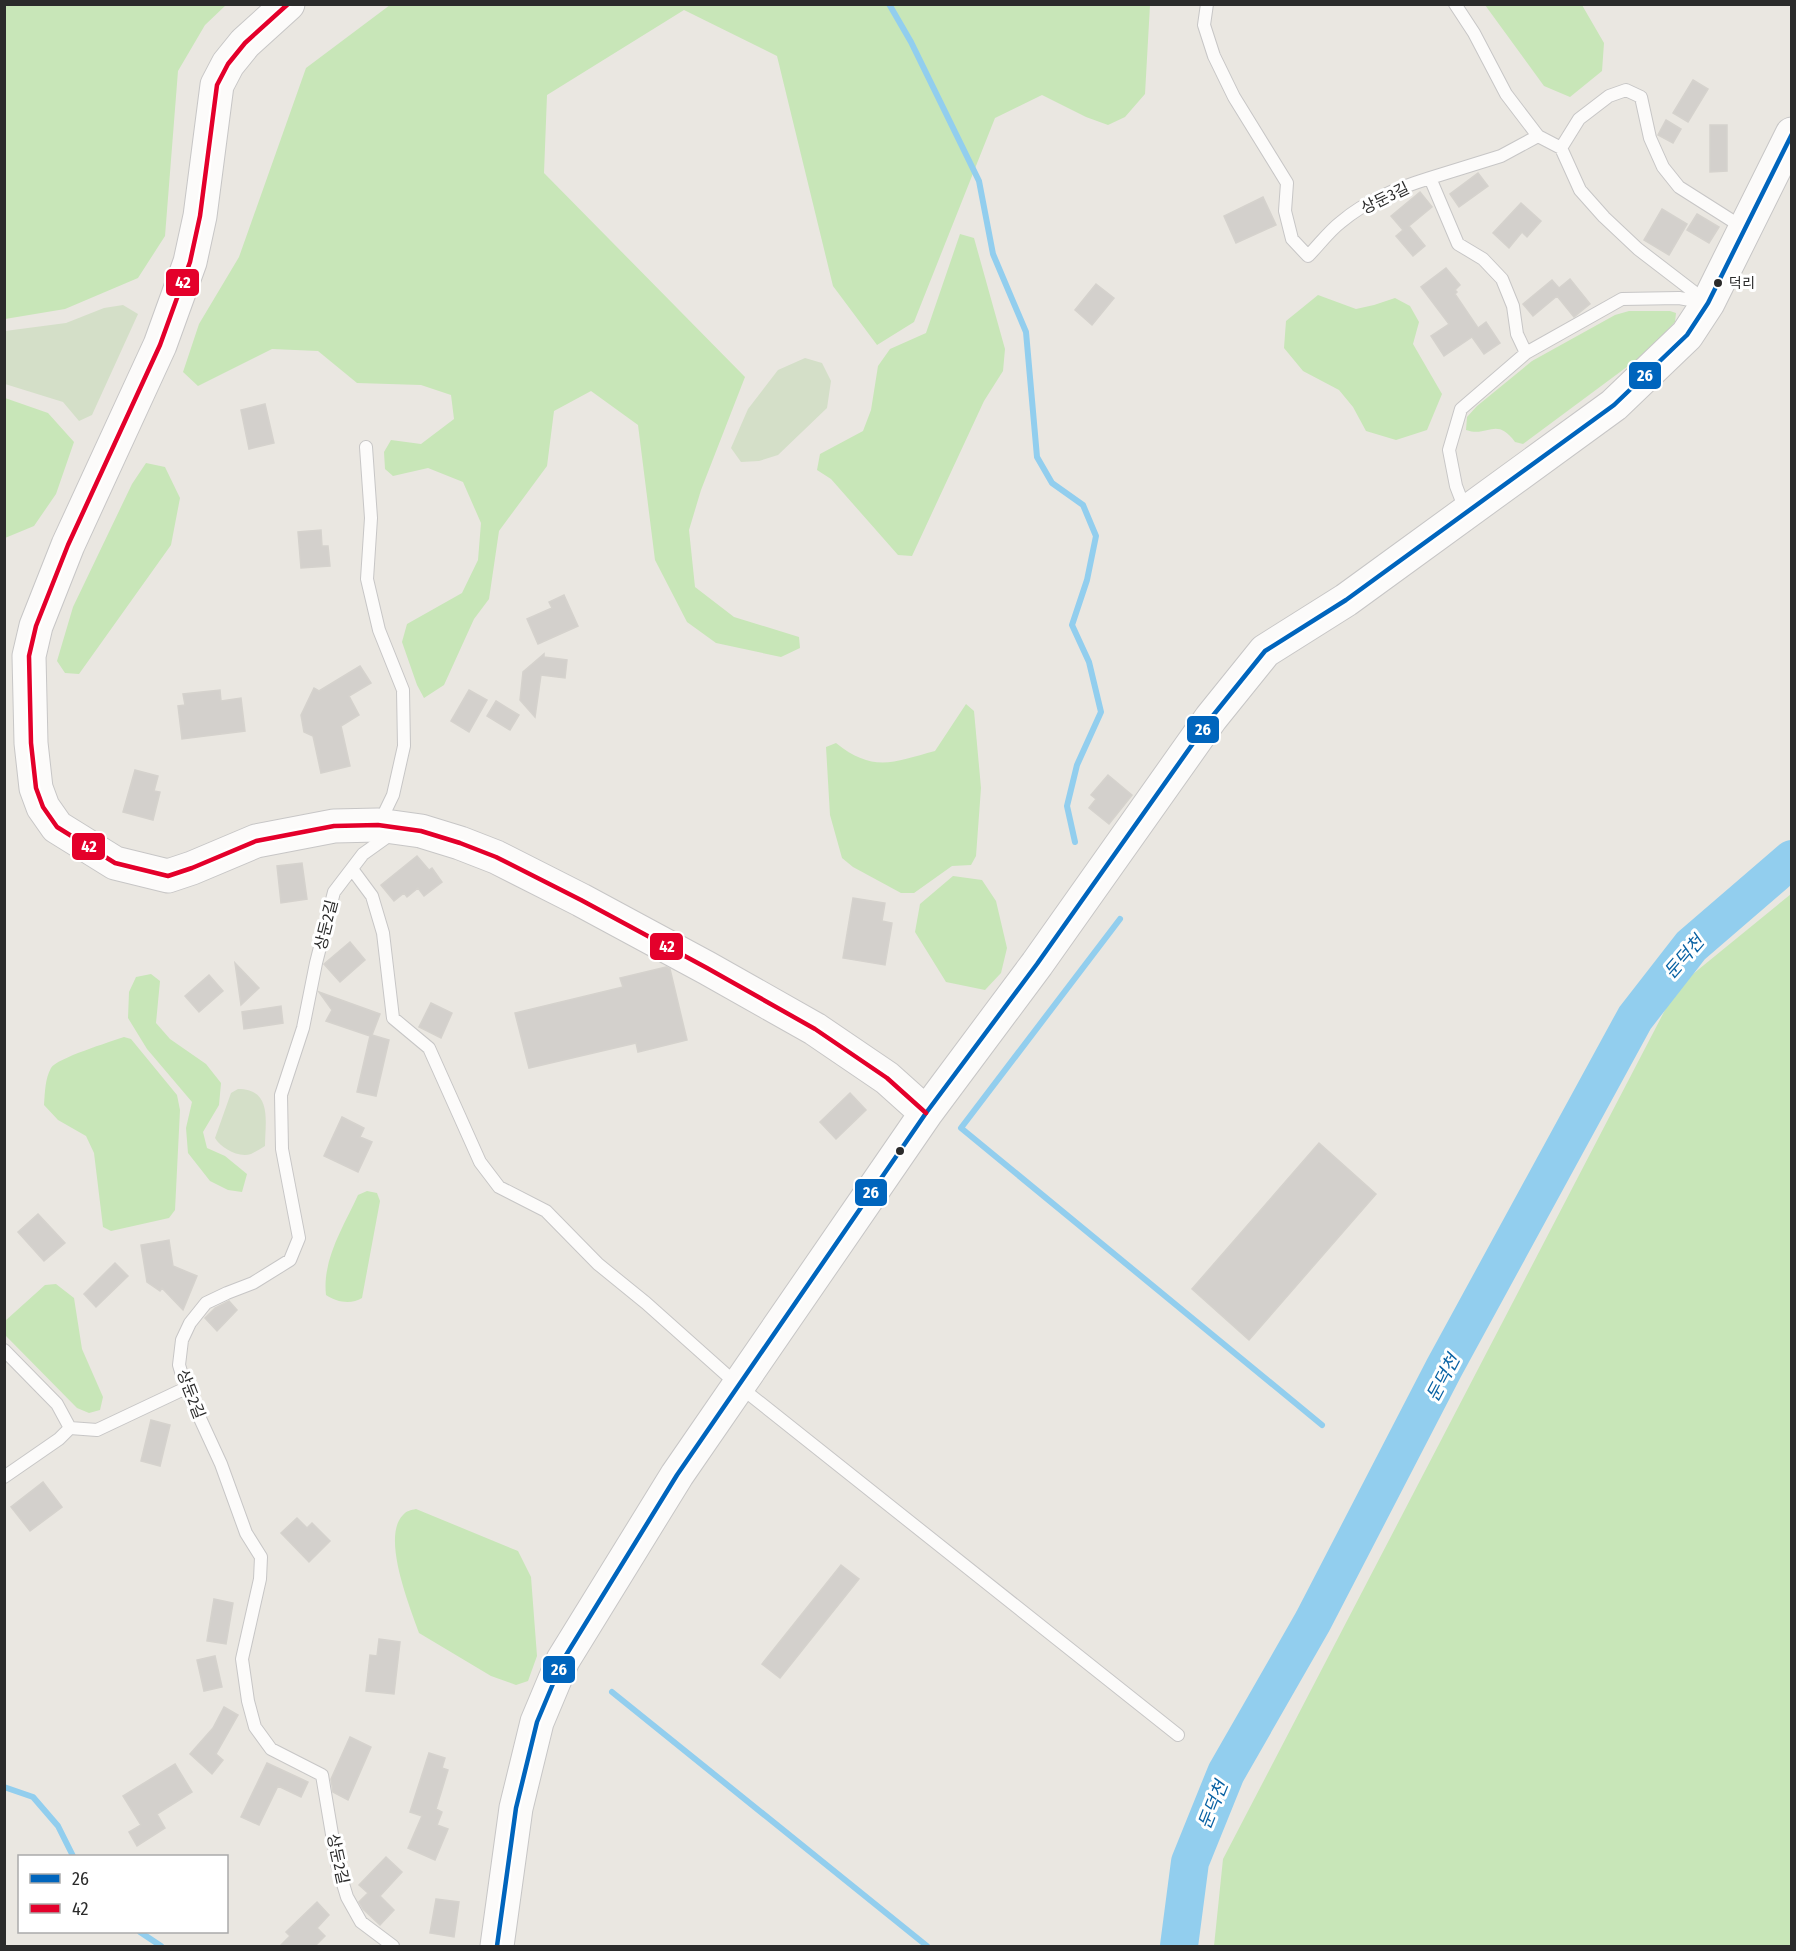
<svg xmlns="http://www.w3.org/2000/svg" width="1796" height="1951" font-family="'Fira Sans Condensed','Noto Sans KR',sans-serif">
<rect width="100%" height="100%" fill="#eae7e1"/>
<!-- green -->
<path fill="#c8e6b8" d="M5,4L226,5L205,25L178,71L165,236L138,278L65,309L5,319Z
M390,5H1150L1145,94L1125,117L1108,125L1086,117L1042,95L995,118L914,322L877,345L833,286L777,56L684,10L547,95L544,173L745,377L701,490L689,530L695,587L734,617L799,637L800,648L781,657L716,643L687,622L655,560L638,425L591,391L554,411L547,466L499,531L489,599L474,619L444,685L424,698L417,685L402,642L407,624L462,593L478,560L481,523L463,482L428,468L393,476L385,469L384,452L391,440L421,444L454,419L451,395L421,385L357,383L318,351L272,349L198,386L183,372L199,324L239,257L306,68Z
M1485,5H1582L1604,43L1602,71L1570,97L1544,86Z
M960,234L974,238L1005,349L1003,371L984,401L912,556L898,555L831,479L817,470L820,454L863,431L871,410L878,366L890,349L926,333Z
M1318,295L1356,309L1374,305L1395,298L1410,306L1419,322L1413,344L1442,394L1427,430L1396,440L1366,431L1353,407L1339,390L1303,371L1284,348L1286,321Z
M1629,311H1670L1676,313L1675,322L1647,352L1523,444L1515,442C1496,416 1488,438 1466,430L1467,417L1477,406L1532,361L1615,315Z
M5,398L48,413L74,442L56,494L34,526L5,538Z
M146,463L165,467L180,498L171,545L79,674L65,673L57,661L73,607L132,484Z
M966,704L974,711L981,788L976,856L971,865L952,866L914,893H901L853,867L842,858L830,815L826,747L836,743C873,773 894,762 935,751Z
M953,876L982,880L996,901L1007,948L1001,973L985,990L946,982L915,932L920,904Z
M1791,894V1946H1214L1223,1859L1677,987Z
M151,974L160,981L156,1023L170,1039L206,1064L221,1083L219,1105L203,1132L207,1148L225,1156L247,1174L242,1192L228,1190L210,1181L188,1153L186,1128L192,1102L147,1049L128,1018L129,992L136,977Z
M124,1037L131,1039L177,1095L180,1110L175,1210L169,1218L111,1231L103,1227L94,1153L86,1136L58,1120L44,1105C45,1092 45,1079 51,1068C57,1058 110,1042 124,1037Z
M367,1191L377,1193L380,1201L362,1298C351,1305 336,1302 326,1295C322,1259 344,1226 358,1195Z
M56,1284L74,1298L82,1349L103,1397L100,1410L89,1413L77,1408L5,1335V1321L45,1285Z
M416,1509L518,1551L531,1577L537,1656L528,1681L516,1685L491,1676L419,1633C410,1607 381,1537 403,1515C406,1511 411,1510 416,1509Z"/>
<!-- cemetery -->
<path fill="#d4dfc8" d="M123,305L138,314L92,415L79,421L63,402L5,384V331L66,323L104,308Z
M805,358L822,363L831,381L827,408L778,455L759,461L741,462L731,448L748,409L778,370Z
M238,1089C273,1089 265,1122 265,1146C260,1149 255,1152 251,1154C238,1158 221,1148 215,1138L231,1093Z"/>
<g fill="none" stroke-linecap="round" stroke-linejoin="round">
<!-- stream -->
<path stroke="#92ceee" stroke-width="6" d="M889,4L911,42L979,181L993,254L1026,332L1037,457L1052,483L1083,505L1096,536L1087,580L1072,625L1089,662L1101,712L1077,765L1067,806L1075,842
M1120,919L961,1128L1322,1425
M612,1692L927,1946
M4,1787L33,1797L58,1826L73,1856
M140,1932L161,1946"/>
<!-- river -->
<path stroke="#92ceee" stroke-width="38" d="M1179,1946L1190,1862L1226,1773L1313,1621L1444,1368L1635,1018L1691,946L1792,859"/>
</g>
<!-- building -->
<path fill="#d3d0cc" stroke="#d5d2cd" stroke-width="1.5" d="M1693,80L1708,89L1688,122L1673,113Z
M1666,120L1681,129L1673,143L1658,135Z
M1710,125H1727V171L1710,172Z
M1478,173L1488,186L1459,207L1450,194Z
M1420,192L1432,207L1409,226L1425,246L1413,256L1396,236L1403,230L1391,216Z
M1263,197L1276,225L1236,243L1224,216Z
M1521,203L1541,221L1527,237L1522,232L1509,248L1493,233Z
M1662,209L1687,224L1669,255L1644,240Z
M1697,214L1719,227L1709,243L1687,230Z
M1446,268L1460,285L1455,290L1457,292L1455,294L1478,328L1486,322L1500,343L1484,354L1472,337L1444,356L1431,336L1449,324L1421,287Z
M1570,279L1590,304L1574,317L1557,296L1533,316L1523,304L1552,280L1559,288Z
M1096,284L1114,298L1092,325L1075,310Z
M265,404L274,443L249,449L241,410Z
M321,530L322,546H328L330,566L301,568L298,532Z
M564,595L578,626L538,644L527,619L552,608L549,602Z
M544,654V657L567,660L565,678L541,675L535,717L520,700L523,672Z
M360,666L371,683L349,696L359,715L341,726L350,766L321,773L313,736L304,732L301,715L314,688L319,691Z
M220,690L221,701L241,698L245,731L182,739L178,706L185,705L183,694Z
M469,690L487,700L469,732L451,721Z
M496,701L519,715L510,730L487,716Z
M135,770L158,776L154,791L160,792L153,820L123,812Z
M1108,775L1132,795L1109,824L1089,808L1096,799L1091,795Z
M417,856L429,870L432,868L442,882L424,896L418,888L407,897L404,893L394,901L381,885Z
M302,863L307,899L281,903L277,866Z
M853,898L885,903L882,921L892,923L885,965L843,958Z
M350,942L365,960L340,982L324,964Z
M235,963L259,988L241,1005Z
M666,967L670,969L687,1040L638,1052L636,1043L529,1068L515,1013L623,987L620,978Z
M209,975L223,991L199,1012L185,996Z
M319,992L380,1014L372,1035L389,1040L376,1096L357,1092L370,1036L326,1021L332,1010Z
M431,1003L452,1013L441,1038L419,1027Z
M281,1006L283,1023L244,1029L242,1012Z
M850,1093L866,1110L836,1139L820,1122Z
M342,1117L364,1128L360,1137L372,1142L358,1172L324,1156Z
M1319,1143L1376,1194L1249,1340L1192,1289Z
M38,1214L65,1243L44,1261L18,1232Z
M169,1240L173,1266L197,1276L183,1310L162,1288L160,1291L147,1282L141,1245Z
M115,1263L128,1276L96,1307L84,1294Z
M229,1301L237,1310L217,1331L205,1318L215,1308Z
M151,1420L170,1425L160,1466L141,1461Z
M43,1482L62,1507L30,1531L11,1507Z
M297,1518L307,1528L312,1523L330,1541L309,1562L281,1533Z
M841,1565L859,1579L780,1678L762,1664Z
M214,1599L233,1603L226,1644L207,1641Z
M379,1639L400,1642L394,1694L366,1691L370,1655L377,1656Z
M215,1656L222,1687L204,1691L197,1660Z
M224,1707L238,1715L216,1754L223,1760L212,1774L190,1754L213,1728Z
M350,1737L371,1747L348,1800L333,1792L331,1779Z
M429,1753L445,1758L442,1768L448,1770L436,1809L442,1812L437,1825L448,1829L435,1860L408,1848L422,1816L410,1812Z
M267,1763L308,1782L301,1797L278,1786L259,1825L241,1817Z
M175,1764L192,1792L157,1814L165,1828L137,1846L129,1832L141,1825L123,1796Z
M386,1857L402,1872L380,1896L394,1910L380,1925L363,1909L359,1902L368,1893L359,1885Z
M436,1899L459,1902L454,1937L430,1933Z
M317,1902L329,1915L317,1928L325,1936L314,1947H279L290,1936L286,1932Z"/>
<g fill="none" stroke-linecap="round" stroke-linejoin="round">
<!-- lane casing -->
<g stroke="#c7c6c6" stroke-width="14">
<path id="lane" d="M1207,4L1204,25L1214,56L1234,97L1287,183L1285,211L1292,239L1308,256C1319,245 1329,231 1341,222C1367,200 1398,188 1430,178L1458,244L1483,259L1502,279L1513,306L1517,334L1526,353L1461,409L1449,450L1456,486L1466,512
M1455,4L1474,33L1506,94L1538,136L1561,148L1580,190L1604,217L1638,249L1707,302
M1561,148L1579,119L1609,96L1626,90L1641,97L1650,138L1663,167L1679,187L1742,227
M1430,178L1501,156L1538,136
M1526,353L1622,299L1679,298L1707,303
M366,447L371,518L367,579L379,630L403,690L404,746L393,795L379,824
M391,834L363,854L334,892L316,963L303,1028L281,1095L282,1149L299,1238L290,1260L253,1283L227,1293L206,1303L190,1323L182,1340L179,1365L186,1388L221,1464L246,1533L261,1557L260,1579L242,1659L248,1701L255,1727L271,1749L322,1775L337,1864L347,1897L361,1922L393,1946
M352,869L372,896L383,933L393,1018L429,1048L480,1162L499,1187L546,1211L598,1264L646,1303L739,1386L1178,1735
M4,1350L57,1404L70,1428L97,1430L186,1388
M4,1477L59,1439L70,1428"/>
</g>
<!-- secondary casing -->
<g stroke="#c7c6c6" stroke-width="35">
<path id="secondary" d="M288,4L245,43L228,64L217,85L200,216L190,262L160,345L68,545L36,626L29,656L31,743L36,788L43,807L57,827L115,863L168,876L192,868L256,841L334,826L378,825L421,831L460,843L496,857L581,900L707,968L815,1029L887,1078L926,1113
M497,1946L516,1808L537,1722L563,1660L677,1475L926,1113L1037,964L1211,718L1265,651L1346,600L1614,405L1687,335L1708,303L1792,134"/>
</g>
<!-- lane -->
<use href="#lane" stroke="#fcfbfa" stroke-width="12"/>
<!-- secondary -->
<use href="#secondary" stroke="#fcfbfa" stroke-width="33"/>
<!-- bus-1 casing -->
<g stroke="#fff" stroke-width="9">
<path id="bus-1" d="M497,1946L516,1808L537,1722L563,1660L677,1475L926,1113L1037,964L1211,718L1265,651L1346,600L1614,405L1687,335L1708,303L1792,134"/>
</g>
<!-- bus-2 casing -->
<g stroke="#fff" stroke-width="9">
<path id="bus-2" d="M288,4L245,43L228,64L217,85L200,216L190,262L160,345L68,545L36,626L29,656L31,743L36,788L43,807L57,827L115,863L168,876L192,868L256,841L334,826L378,825L421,831L460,843L496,857L581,900L707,968L815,1029L887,1078L926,1113"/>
</g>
<!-- bus-1 -->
<use href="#bus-1" stroke="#0065bd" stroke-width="4.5"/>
<!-- bus-2 -->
<use href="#bus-2" stroke="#e4002b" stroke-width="4.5"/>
</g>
<!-- markers -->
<g fill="#2b2b2b" stroke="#fff" stroke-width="2">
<circle cx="1718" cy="283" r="5"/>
<circle cx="900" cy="1151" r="5"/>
</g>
<g text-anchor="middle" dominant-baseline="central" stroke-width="6" stroke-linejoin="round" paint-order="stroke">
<!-- bus labels -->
<g font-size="14" fill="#2b2b2b" stroke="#fff" text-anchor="start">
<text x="1729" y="283">덕리</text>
</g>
<!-- street labels -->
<g font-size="16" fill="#2b2b2b" stroke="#fff">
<text transform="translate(1385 198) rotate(-26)">상둔3길</text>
<text transform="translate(326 925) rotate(-76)">상둔2길</text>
<text transform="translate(191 1394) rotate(69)">상둔2길</text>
<text transform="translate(338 1859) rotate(78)">상둔2길</text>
</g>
<!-- water labels -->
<g font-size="18" font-style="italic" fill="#0861a3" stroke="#fff">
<text transform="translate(1684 957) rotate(-49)">둔덕천</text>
<text transform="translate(1443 1378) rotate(-62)">둔덕천</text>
<text transform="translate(1213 1805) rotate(-68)">둔덕천</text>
</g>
</g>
<g stroke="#fff" stroke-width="2">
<rect x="165" y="268" width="35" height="29" rx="6" fill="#e4002b"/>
<rect x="1628" y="361" width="34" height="29" rx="6" fill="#0065bd"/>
<rect x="1186" y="715" width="34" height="29" rx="6" fill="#0065bd"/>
<rect x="71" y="832" width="35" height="29" rx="6" fill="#e4002b"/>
<rect x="649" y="932" width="35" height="29" rx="6" fill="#e4002b"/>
<rect x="854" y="1178" width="34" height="29" rx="6" fill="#0065bd"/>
<rect x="542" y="1655" width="34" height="29" rx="6" fill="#0065bd"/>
</g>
<g font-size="16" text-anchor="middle" font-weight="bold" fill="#fff">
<text x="183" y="288">42</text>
<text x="1645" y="381">26</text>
<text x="1203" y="735">26</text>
<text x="89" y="852">42</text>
<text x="667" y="952">42</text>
<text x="871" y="1198">26</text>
<text x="559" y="1675">26</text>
</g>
<!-- border -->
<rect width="1796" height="1951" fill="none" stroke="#2b2b2b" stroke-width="12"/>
<!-- legend -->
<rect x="18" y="1855" width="210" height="78" fill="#ffffff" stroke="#aaaaaa" stroke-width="1.5"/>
<rect x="30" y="1874" width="30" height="9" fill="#0065bd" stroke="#aaaaaa" stroke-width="1.5"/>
<text x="72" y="1885" font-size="18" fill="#2b2b2b">26</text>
<rect x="30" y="1904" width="30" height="9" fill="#e4002b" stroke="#aaaaaa" stroke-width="1.5"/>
<text x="72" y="1915" font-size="18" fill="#2b2b2b">42</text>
</svg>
